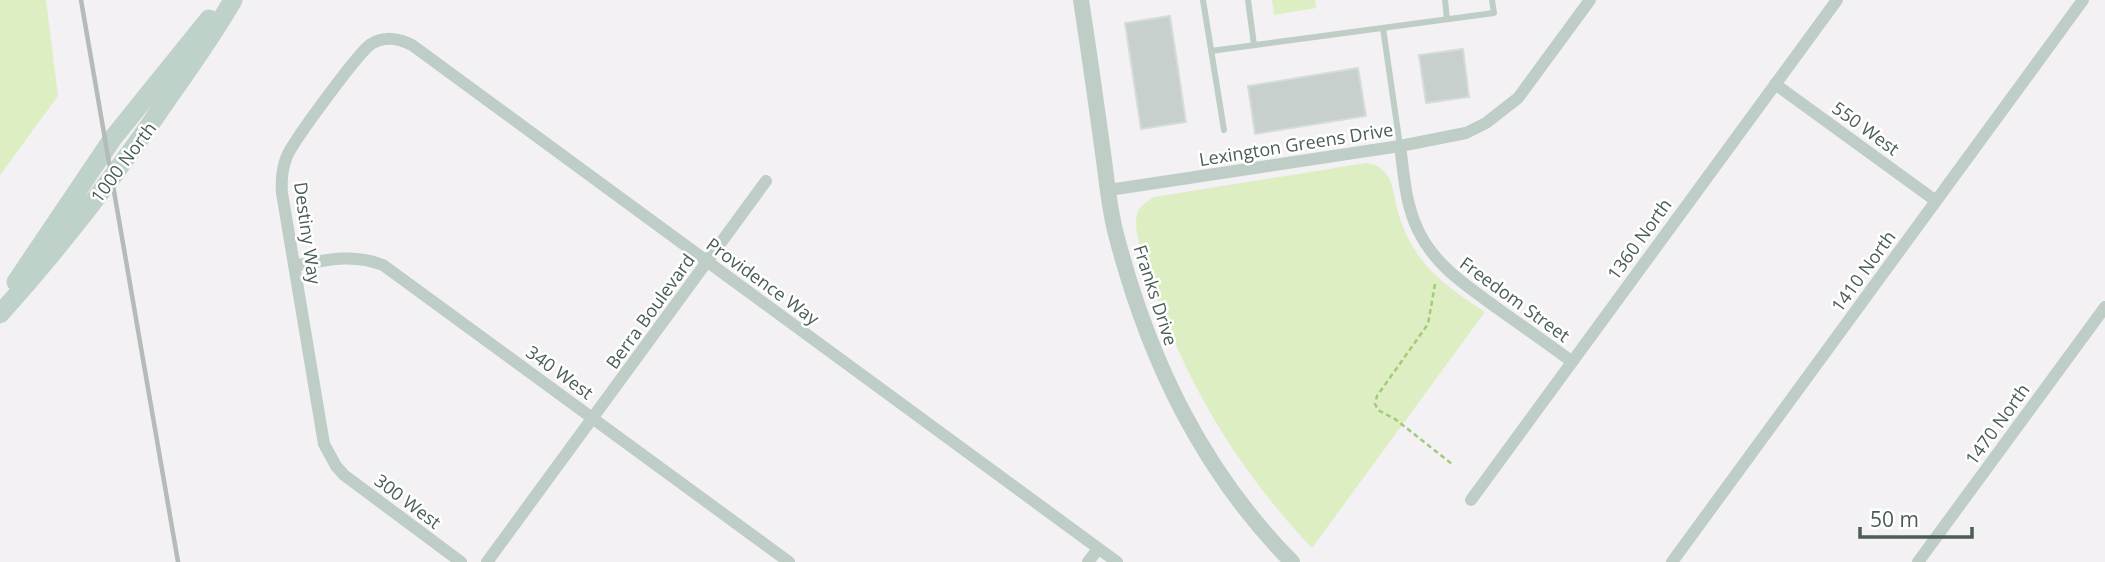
<svg xmlns="http://www.w3.org/2000/svg" width="2105" height="562" font-family="'Open Sans',sans-serif">
<rect width="100%" height="100%" fill="#f3f1f3"/>
<!-- green -->
<path fill="#dceec2" d="M0,0H46L58,96L0,175Z
M1272,0H1315L1316,8L1274,15Z
M1366,163C1394,167 1392,190 1398,212C1401,224 1407,237 1413,247C1430,276 1458,294 1485,312L1312,548C1238,470 1184,381 1151,279C1145,260 1131,230 1138,211C1141,205 1148,201 1154,197Z"/>
<!-- building -->
<path fill="#c8d0cd" stroke="#d6dcda" stroke-width="2" d="M1170,16L1186,122L1141,129L1125,23Z
M1463,49L1469,97L1426,103L1419,55Z
M1358,68L1366,116L1255,134L1248,86Z"/>
<g fill="none" stroke-linecap="round" stroke-linejoin="round">
<!-- path -->
<path stroke="#a0cb7b" stroke-width="2.5" stroke-dasharray="5 3.5" stroke-linecap="butt" d="M1435,284L1428,324L1377,396L1375,404L1378,410L1395,419L1452,464"/>
<!-- service -->
<path stroke="#becdc5" stroke-width="6" d="M1203,0L1224,130
M1248,0L1254,45
M1445,0L1447,19
M1383,28L1400,146
M1211,51L1494,13L1492,0"/>
<!-- minor -->
<path stroke="#becdc5" stroke-width="12" d="M1775,84L1936,201
M1400,146C1404,174 1405,203 1418,230C1435,266 1466,285 1497,308C1522,326 1547,343 1571,361
M1109,190L1400,146L1466,133L1486,123L1518,98L1590,0
M294,266C326,260 352,253 383,265L789,562
M1471,500L1837,0
M461,562L344,475L336,466L324,444L282,193C281,180 282,168 287,156C294,140 358,53 371,44C384,36 399,38 412,45L1117,562
M487,562L766,181
M1088,562L1098,549
M1672,562L2083,0
M1918,562L2105,307"/>
<!-- tertiary -->
<path stroke="#becdc5" stroke-width="16" d="M1081,0C1089,51 1096,102 1103,153C1107,181 1109,210 1117,238C1149,360 1202,471 1292,562"/>
<!-- secondary -->
<path stroke="#bed2c9" stroke-width="19" d="M16,282L113,138L209,19
M0,314C62,245 119,171 171,94C193,63 214,33 233,0"/>
<!-- rail -->
<path stroke="#b4bbb9" stroke-width="4.5" d="M81,0L178,562"/>
</g>
<g text-anchor="middle" dominant-baseline="central" stroke-width="5" stroke-linejoin="round" paint-order="stroke">
<!-- street labels -->
<g font-size="18" fill="#4a5e54" stroke="#fff">
<text transform="translate(1866 128) rotate(36)">550 West</text>
<text transform="translate(1296 144) rotate(-9)">Lexington Greens Drive</text>
<text transform="translate(123 162) rotate(-53)">1000 North</text>
<text transform="translate(308 233) rotate(82)">Destiny Way</text>
<text transform="translate(1639 239) rotate(-54)">1360 North</text>
<text transform="translate(1863 271) rotate(-54)">1410 North</text>
<text transform="translate(763 281) rotate(36)">Providence Way</text>
<text transform="translate(1156 295) rotate(72)">Franks Drive</text>
<text transform="translate(1515 299) rotate(36)">Freedom Street</text>
<text transform="translate(650 311) rotate(-54)">Berra Boulevard</text>
<text transform="translate(560 372) rotate(36)">340 West</text>
<text transform="translate(1997 424) rotate(-54)">1470 North</text>
<text transform="translate(408 501) rotate(37)">300 West</text>
</g>
</g>
<!-- scale -->
<path d="M1860 527v10h112v-10" fill="none" stroke="#4a5e54" stroke-width="3.5"/>
<text x="1870" y="527" font-size="21" fill="#4a5e54" stroke="#ffffff" stroke-width="5" paint-order="stroke">50 m</text>
</svg>
